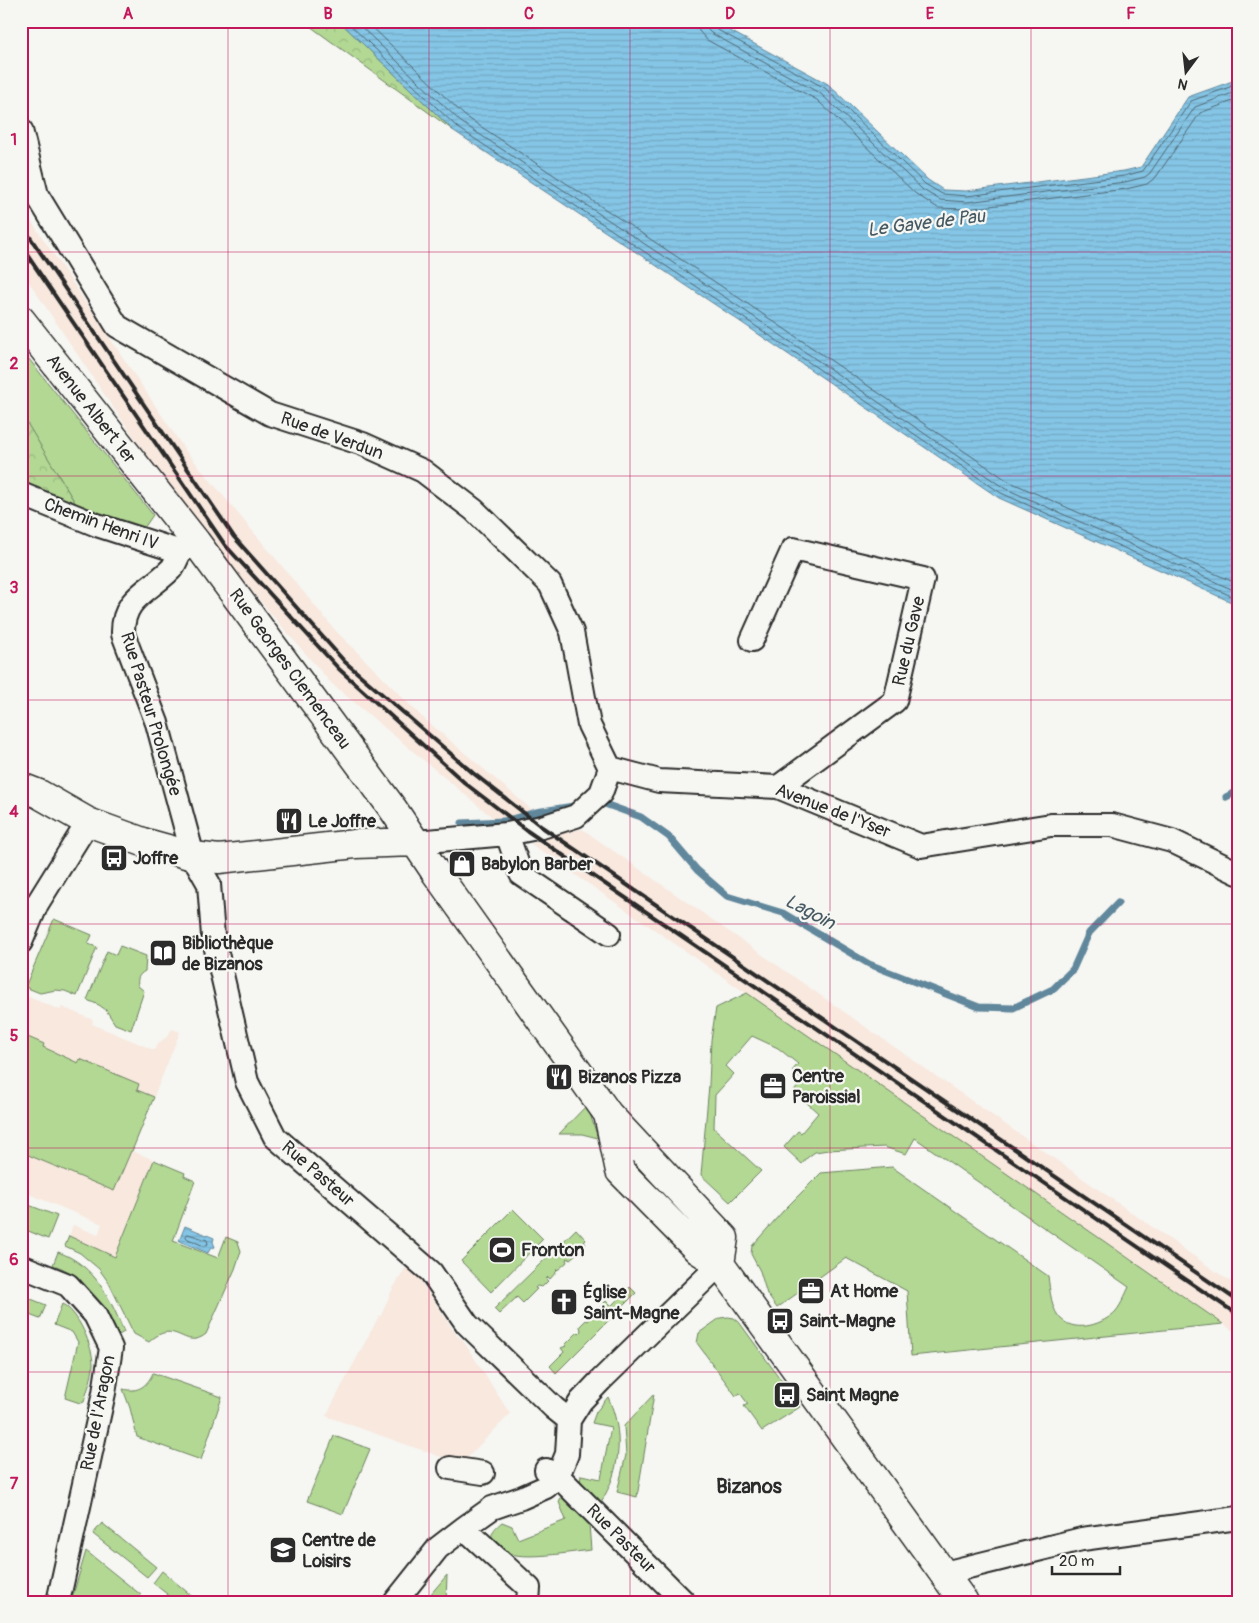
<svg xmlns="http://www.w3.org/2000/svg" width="1259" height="1623" font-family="Pangolin,sans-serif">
<defs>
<pattern id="forest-crowns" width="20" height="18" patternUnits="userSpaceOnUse" patternTransform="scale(1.25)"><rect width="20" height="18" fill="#b2d894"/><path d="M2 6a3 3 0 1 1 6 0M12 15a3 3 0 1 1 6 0" fill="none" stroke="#99ba80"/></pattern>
<pattern id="water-rules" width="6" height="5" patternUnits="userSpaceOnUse" patternTransform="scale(1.25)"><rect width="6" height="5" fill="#85c5e5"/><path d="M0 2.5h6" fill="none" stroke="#73a9c5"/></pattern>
</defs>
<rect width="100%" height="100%" fill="#f6f6f2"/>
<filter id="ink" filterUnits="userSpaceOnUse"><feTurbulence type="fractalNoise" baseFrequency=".02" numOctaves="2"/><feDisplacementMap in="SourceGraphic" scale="10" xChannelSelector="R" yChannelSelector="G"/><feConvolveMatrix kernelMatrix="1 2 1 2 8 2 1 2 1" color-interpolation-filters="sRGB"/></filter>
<g filter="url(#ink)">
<!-- built -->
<path fill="#f8e8de" d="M21,206L185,450L335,630L421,716L532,810L498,822L331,683L277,621L225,559L178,498L112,406L21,270Z
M582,829L1238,1287V1334L531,844L560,834Z
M21,994L60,1010L62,1007L93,1020L92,1024L154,1050L160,1042L167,1037L172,1029L180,1032L132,1151L154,1160L115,1257L69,1236L73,1225L98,1235L102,1224L29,1194L27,1200L21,1198Z
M409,1263L457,1336L462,1339L510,1414L461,1464L326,1416L379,1316H381L392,1290Z"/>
<!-- green -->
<path fill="#b2d894" stroke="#6e8260" d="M21,349L153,515L144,528L77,506L21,416Z
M54,919L92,935L88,944L97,947L77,996L65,991L56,990L40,993L25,987Z
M120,946L146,956L145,971C138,975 137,979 138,986L144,991L131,1030L115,1024L106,1010L99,1005L87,1000L107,951L116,955Z
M747,993L1223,1324L911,1356L907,1291L846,1258L777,1308L767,1294L760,1271L751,1254L752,1246L784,1210L821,1173L892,1167L1048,1276C1050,1290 1051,1311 1062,1320C1077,1333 1104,1324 1116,1311C1121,1305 1125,1295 1129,1287L915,1138L906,1154L884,1147L828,1150L815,1152L808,1157L802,1164L784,1147L798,1131L801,1133L818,1113L794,1091L803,1081L792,1071L798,1064L778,1048L752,1036L726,1066L734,1074L715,1095L714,1128L761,1171L730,1202L701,1175L709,1085L711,1040L716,1008Z
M21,1034L44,1044L43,1047L78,1063L80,1059L139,1084L137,1090L154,1097L132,1151H131L114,1191L21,1152Z
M587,1105L598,1138L582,1134H559Z
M154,1160L185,1173L184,1176L195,1181L173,1241L218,1258L226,1237L238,1242L241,1251L235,1269L206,1334C184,1352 176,1316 149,1342L134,1334L109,1283L99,1269L80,1253L65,1246L69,1236L115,1257Z
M21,1202L57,1216L48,1239L21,1228Z
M513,1209L543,1239L491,1292L461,1261Z
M576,1229L586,1240L584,1242L586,1244L578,1251L577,1250L575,1251L576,1254L569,1260L568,1258L566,1260L567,1262L559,1269L556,1270L557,1271L550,1279L548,1277L546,1279L548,1281L542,1287L537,1286L535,1288L537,1289L523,1303L517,1297L499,1314L494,1309Z
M58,1252C95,1265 110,1298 124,1332L117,1336C102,1308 86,1274 53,1265Z
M630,1287L636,1293L556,1373L550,1366L564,1352L561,1348L566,1346L565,1345L578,1332L579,1333L581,1331L580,1326L586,1320L588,1321L589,1320L588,1318L596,1311L599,1310L598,1309L606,1301L611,1306Z
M21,1295L46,1305L40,1319L21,1312Z
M62,1304C78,1311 93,1347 93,1364C93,1377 87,1390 84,1402L80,1403L65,1398L78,1342L72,1332L54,1325Z
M728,1317L734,1318L739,1322L784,1384L777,1390L790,1408L797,1403L800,1407L762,1431L744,1406L748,1404L740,1393L736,1396L697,1343L699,1333L720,1318Z
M153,1373L222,1397L201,1460L137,1437L130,1408L123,1389C138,1393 147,1386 153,1373Z
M654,1394L637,1497L617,1492L626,1455L624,1426Z
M608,1397C624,1432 621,1470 601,1502H598L580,1484L581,1475L601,1479L611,1427L592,1423L596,1412Z
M334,1436L370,1449L343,1514L307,1501Z
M561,1497L565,1498L589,1524L591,1550C572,1552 522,1561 506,1552C502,1550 497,1545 494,1541C488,1534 496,1527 502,1522L512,1526L518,1539L566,1520L559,1502Z
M102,1523L156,1567L147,1577L93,1534Z
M86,1551L141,1595L136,1602H71Z
M162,1571L199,1602H177L153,1583Z
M447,1575L446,1602H424Z"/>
<!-- forest -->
<path fill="url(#forest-crowns)" stroke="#6e8260" d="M303,21H339L454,131Z
M21,416L27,423L77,506L21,503Z"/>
<!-- water -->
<path fill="url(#water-rules)" stroke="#61879b" d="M339,21H712L828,84L928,180L943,190L966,191L1124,171L1141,167L1188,97L1238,79V605L999,498L729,314L454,131Z
M185,1226L214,1238L213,1242L215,1247L210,1249L208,1253L179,1241Z"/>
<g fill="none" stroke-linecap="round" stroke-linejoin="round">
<!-- shore -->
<path stroke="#4f6975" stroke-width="1" d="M346,21L457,127L732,310L1001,493L1238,599
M355,21L461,122L735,304L1004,488L1238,592
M366,21L465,116L739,298L1008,481L1238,584
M697,21L699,31L707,40L817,100L916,194L938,208L966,209L1126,189L1147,184L1156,177L1200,113L1238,99
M705,21L706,28L711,33L821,94L923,190L940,200L967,202L1125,182L1145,177L1150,173L1195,107L1238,91
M711,21L714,28L825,88L925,184L942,194L967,196L1124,176L1143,171L1191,101L1238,84
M188,1234L207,1240L208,1244L204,1246L188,1239L186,1237Z"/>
<!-- stream -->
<path stroke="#61879b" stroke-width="7" d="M1226,797L1238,791
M598,804L602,803L641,817L669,837L697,870L727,896L783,913L869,964L979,1007L1013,1008L1053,989L1073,969L1089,933L1118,903
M462,823L504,821L536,812L580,805"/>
<!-- street casing -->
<g stroke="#2b2b2b" stroke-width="26">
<path id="street" d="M21,130L37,195L117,326L270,414L363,444L423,471L474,510L550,584L572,632L589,725L610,768
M21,494L97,525L181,552
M196,542C191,545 184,549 180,553C176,559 175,566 170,570C148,592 122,598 123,634L157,723L193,856L209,884L213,936L247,1082L275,1137L431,1272L467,1324L554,1408L569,1420
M752,640L793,549L923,579L895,701L778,787
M610,768L659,781L778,787L921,846L1051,825H1112L1172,841L1238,873
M507,834L521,874L609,934
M416,842L507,834L542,827L576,816L601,793L610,768
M21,942L37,904L88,822
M21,1266L68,1285L95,1315L111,1348L104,1393L58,1602
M450,1468L483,1473
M546,1470L558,1476L684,1602
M464,1528L529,1588L528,1602
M944,1573L1082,1539L1238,1518
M395,1602L438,1548L464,1528L492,1508L521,1498L546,1487L558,1476L567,1454L569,1420L581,1401L601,1380L720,1264"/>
</g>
<!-- secondary casing -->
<g stroke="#2b2b2b" stroke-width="31">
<path id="secondary" d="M21,320L196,542L393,809L436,873L608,1114L620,1171L698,1250L720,1264L964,1602
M21,787L39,794L88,822L146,843L193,856L219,859L355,844L416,842
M609,1115L724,1238L720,1264"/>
</g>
<!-- street -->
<use href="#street" stroke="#f6f6f2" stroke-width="22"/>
<!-- secondary -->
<use href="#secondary" stroke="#f6f6f2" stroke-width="28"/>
<!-- rail -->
<path stroke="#2b2b2b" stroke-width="4" d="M21,224L234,537L345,662L473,773L542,827L1238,1301
M21,246L225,545L339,669L466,784L526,830L1238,1315"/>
</g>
</g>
<!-- grid -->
<path fill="none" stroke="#c2185b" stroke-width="1" stroke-opacity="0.55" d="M228,21V1602M429,21V1602M630,21V1602M830,21V1602M1031,21V1602M21,252H1238M21,476H1238M21,700H1238M21,924H1238M21,1148H1238M21,1372H1238"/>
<!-- icons -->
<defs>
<g id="restaurant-square" transform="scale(1.4375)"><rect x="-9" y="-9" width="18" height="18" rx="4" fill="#2b2b2b" stroke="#f6f6f2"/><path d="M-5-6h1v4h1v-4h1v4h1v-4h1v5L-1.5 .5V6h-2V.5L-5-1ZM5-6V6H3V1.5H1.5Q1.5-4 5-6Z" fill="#fff"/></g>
<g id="bus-square" transform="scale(1.4375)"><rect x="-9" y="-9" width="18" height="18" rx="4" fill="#2b2b2b" stroke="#f6f6f2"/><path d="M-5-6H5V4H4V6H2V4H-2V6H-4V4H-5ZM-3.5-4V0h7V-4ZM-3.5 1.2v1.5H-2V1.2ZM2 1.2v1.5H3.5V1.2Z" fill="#fff"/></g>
<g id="shop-square" transform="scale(1.4375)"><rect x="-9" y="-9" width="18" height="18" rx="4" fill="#2b2b2b" stroke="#f6f6f2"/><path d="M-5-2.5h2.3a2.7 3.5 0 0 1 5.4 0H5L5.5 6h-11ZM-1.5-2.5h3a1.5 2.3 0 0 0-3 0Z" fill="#fff"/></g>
<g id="library-square" transform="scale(1.4375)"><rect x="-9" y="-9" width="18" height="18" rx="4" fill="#2b2b2b" stroke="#f6f6f2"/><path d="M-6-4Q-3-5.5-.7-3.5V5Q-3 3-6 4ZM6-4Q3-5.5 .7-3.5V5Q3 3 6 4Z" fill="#fff"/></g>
<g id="office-square" transform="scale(1.4375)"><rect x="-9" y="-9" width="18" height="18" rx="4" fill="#2b2b2b" stroke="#f6f6f2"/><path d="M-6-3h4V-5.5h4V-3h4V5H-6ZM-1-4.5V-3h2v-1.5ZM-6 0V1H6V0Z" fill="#fff"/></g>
<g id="stadium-square" transform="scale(1.4375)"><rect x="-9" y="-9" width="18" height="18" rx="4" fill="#2b2b2b" stroke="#f6f6f2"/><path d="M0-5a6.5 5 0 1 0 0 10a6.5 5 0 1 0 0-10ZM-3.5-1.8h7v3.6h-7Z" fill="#fff"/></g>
<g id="church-square" transform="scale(1.4375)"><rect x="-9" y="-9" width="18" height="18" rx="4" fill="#2b2b2b" stroke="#f6f6f2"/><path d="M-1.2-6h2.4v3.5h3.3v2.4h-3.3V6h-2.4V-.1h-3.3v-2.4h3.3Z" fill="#fff"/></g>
<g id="school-square" transform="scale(1.4375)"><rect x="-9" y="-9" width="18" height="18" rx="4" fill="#2b2b2b" stroke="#f6f6f2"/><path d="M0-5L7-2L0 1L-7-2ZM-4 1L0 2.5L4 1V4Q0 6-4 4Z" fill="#fff"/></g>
</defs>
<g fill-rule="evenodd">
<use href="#restaurant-square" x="289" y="821"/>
<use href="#bus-square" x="114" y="858"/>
<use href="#shop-square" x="462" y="864"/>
<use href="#library-square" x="163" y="953"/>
<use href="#restaurant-square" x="559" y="1077"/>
<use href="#office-square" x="773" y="1086"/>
<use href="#stadium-square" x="502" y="1250"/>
<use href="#office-square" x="811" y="1291"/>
<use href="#church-square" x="564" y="1302"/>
<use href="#bus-square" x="780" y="1321"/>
<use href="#bus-square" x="787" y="1395"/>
<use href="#school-square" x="283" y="1550"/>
</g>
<g text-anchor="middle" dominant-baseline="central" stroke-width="4.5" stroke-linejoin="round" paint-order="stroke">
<!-- street labels -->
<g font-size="18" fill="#2b2b2b" stroke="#f6f6f2">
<text transform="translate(91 409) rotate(52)">Avenue Albert 1er</text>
<text transform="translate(332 436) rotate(20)">Rue de Verdun</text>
<text transform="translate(101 524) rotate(20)">Chemin Henri IV</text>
<text transform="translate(909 641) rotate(-77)">Rue du Gave</text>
<text transform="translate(290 669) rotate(54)">Rue Georges Clemenceau</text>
<text transform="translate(151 714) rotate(73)">Rue Pasteur Prolongée</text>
<text transform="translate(833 811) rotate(21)">Avenue de l'Yser</text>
<text transform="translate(318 1174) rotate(41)">Rue Pasteur</text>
<text transform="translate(98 1413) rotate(-79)">Rue de l'Aragon</text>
<text transform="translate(621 1539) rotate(45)">Rue Pasteur</text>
</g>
<!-- poi labels -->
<g font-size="18" font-weight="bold" fill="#2b2b2b" stroke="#f6f6f2" text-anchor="start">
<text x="308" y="821">Le Joffre</text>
<text x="133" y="858">Joffre</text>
<text x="481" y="864">Babylon Barber</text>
<text x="182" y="943">Bibliothèque<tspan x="182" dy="21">de Bizanos</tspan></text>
<text x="792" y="1076">Centre<tspan x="792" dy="21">Paroissial</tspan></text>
<text x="578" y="1077">Bizanos Pizza</text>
<text x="521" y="1250">Fronton</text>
<text x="830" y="1291">At Home</text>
<text x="583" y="1292">Église<tspan x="583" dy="21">Saint-Magne</tspan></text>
<text x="799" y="1321">Saint-Magne</text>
<text x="806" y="1395">Saint Magne</text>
<text x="302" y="1540">Centre de<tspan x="302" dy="21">Loisirs</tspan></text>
</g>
<!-- water labels -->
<g font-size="19" font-style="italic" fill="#465963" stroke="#f6f6f2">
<text transform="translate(926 223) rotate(-7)">Le Gave de Pau</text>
<text transform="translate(810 912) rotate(28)">Lagoin</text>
</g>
<!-- quarter labels -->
<g font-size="20" font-weight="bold" fill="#2b2b2b" stroke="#f6f6f2">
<text x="749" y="1486">Bizanos</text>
</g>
</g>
<!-- margin -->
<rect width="1259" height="1623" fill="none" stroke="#f6f6f2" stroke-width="55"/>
<!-- north arrow -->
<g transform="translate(1186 72) rotate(195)" stroke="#f6f6f2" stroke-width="4" paint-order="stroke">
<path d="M0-4L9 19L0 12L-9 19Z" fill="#2b2b2b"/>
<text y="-8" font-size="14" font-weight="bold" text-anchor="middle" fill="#2b2b2b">N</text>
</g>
<!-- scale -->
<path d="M1052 1566v8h68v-8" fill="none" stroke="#2b2b2b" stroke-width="2.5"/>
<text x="1059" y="1566" font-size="15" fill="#2b2b2b" stroke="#f6f6f2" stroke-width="4" paint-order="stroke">20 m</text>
<rect x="28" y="28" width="1204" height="1568" fill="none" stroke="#c2185b" stroke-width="2"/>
<g font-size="16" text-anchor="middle" font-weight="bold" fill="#c2185b">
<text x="128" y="19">A</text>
<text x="328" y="19">B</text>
<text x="529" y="19">C</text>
<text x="730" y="19">D</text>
<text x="930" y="19">E</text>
<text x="1131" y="19">F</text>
<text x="14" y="145">1</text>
<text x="14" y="369">2</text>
<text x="14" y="593">3</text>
<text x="14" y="817">4</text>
<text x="14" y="1041">5</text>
<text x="14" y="1265">6</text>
<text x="14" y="1489">7</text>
</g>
</svg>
